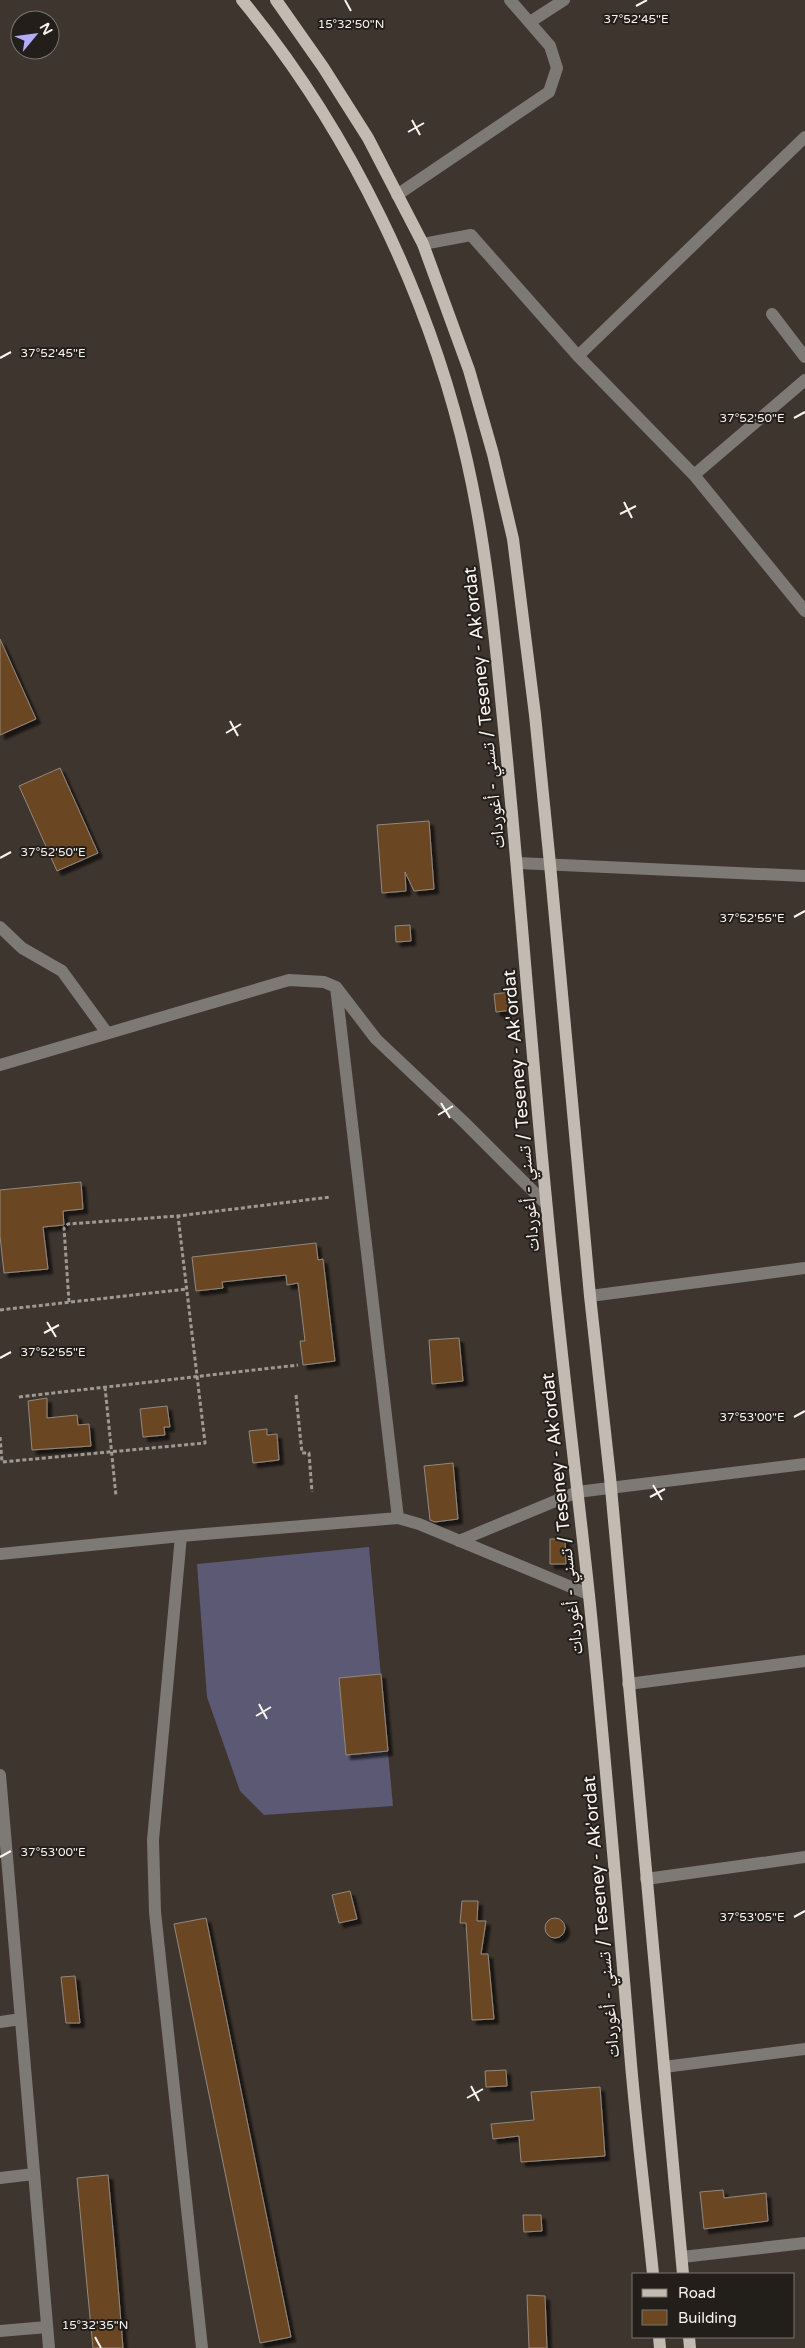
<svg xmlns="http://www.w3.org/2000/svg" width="805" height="2348" font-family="'Varela Round','Noto Naskh Arabic',sans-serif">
<defs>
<filter id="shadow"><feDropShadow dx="4.5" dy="4.5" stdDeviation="1" flood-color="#0009"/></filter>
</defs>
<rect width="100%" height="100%" fill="#3e352e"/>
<!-- grass -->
<path fill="#5b5974" d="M369,1547L393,1806L264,1815L240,1791L207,1697L197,1564Z"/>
<!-- building -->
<path fill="#6b4722" stroke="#92887f" filter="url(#shadow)" d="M0,639L36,719L0,735Z
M60,768L98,853L57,871L19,786Z
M429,821L434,889L414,891L405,872L406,891L382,893L377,825Z
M410,925L411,941L396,942L395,926Z
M510,992L512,1010L496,1012L494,994Z
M81,1182L83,1209L63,1211L64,1225L43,1227L48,1269L4,1273L0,1236V1190Z
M316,1243L318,1260L323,1259L335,1361L303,1365L300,1341H305L298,1283L287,1285L286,1275L222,1282L223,1288L196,1291L192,1257Z
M459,1338L463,1381L432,1384L429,1340Z
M47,1398V1418L77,1415L78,1425L89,1424L91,1446L32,1450L28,1401Z
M167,1406L170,1427H164L165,1435L143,1437L140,1409Z
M267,1429V1435L277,1434L279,1460L253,1463L249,1431Z
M453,1463L458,1519L435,1522L430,1520L424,1466Z
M550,1539H565L566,1564H550Z
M381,1674L388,1751L346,1755L339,1678Z
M350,1891L357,1919L339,1923L332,1895Z
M462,1901H478L477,1921H486L481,1954H488L494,2019L472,2020L466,1923H460Z
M545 1928a10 10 0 1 1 20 0a10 10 0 1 1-20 0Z
M206,1918L291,2337L260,2343L174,1924Z
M75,1976L80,2023H66L61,1977Z
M506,2070L507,2086L486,2087L485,2071Z
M600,2087L605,2156L521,2162L519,2136L493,2139L491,2124L534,2120L531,2092Z
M108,2175L118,2285L123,2348H93L85,2265L77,2178Z
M723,2190L724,2198L766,2193L768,2221L704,2229L700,2192Z
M523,2215H541L542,2231L524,2232Z
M527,2295L545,2296L547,2348H529Z"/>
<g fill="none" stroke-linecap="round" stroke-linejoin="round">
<!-- path -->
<path stroke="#a09993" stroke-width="3" stroke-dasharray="4 2.5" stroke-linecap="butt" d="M69,1302L64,1228L68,1224L178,1216L330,1197
M0,1310L187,1289
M105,1387L116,1496
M296,1395L302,1453H309L312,1492
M19,1397L298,1365
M0,1437L2,1462L205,1443L178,1216"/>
<!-- minor -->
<path stroke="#7d7975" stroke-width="12" d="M530,22L564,0
M397,195L549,92L557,68L550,46L510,0
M423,244L471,235L578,356L694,475L805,611
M772,314L805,357
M578,356L805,137
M694,475L805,380
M518,863L805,876
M0,927L22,948L62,971L107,1033
M336,987L398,1518
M0,1065L289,980L324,982L336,987L376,1039L464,1122L546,1204
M590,1296L805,1268
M181,1536L153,1840L155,1912L202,2348
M459,1541L577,1492L805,1464
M0,1554L181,1536L398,1518L419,1524L588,1594
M628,1684L805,1661
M0,1775L49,2348
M646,1879L805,1857
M0,2022L21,2019
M664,2067L805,2049
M0,2178L34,2174
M682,2257L805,2243
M0,2331L47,2327"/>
<!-- major -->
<path stroke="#c3bab2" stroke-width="12" d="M242,0C349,130 430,296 467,461C487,549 495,639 504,729C520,889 531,1049 547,1209C559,1338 575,1466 589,1595C605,1751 618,1907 631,2064C637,2134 646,2204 653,2274
M276,0L323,67L368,138L423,244L469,370L493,454L513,539L535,715L550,864L590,1296L610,1477L683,2274
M659,2337L660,2348
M689,2337L690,2348"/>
</g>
<!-- ticks -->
<path fill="none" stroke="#f9f4ef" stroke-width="2" d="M345,0L351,11M636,6L647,0M412,120L420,135M408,132L424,123M0,358L11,352M794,418L805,412M624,502L632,518M620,514L636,506M230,721L238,736M226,733L241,724M0,858L11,852M794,917L805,911M441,1103L450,1118M438,1115L453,1106M47,1322L56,1337M44,1333L59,1325M0,1358L11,1352M794,1417L805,1411M653,1485L662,1500M650,1497L665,1489M259,1704L267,1719M256,1716L271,1707M0,1857L11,1851M794,1917L805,1911M471,2086L479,2101M467,2098L483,2089M95,2337L101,2348"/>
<g text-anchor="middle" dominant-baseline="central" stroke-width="4" stroke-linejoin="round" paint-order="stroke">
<!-- street labels -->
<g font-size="18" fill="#f9f4ef" stroke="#221e1a">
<text transform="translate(484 708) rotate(-96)">تسني - أغوردات / Teseney - Ak'ordat</text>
<text transform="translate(521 1111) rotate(-95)">تسني - أغوردات / Teseney - Ak'ordat</text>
<text transform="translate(562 1514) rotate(-96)">تسني - أغوردات / Teseney - Ak'ordat</text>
<text transform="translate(601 1917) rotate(-95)">تسني - أغوردات / Teseney - Ak'ordat</text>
</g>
</g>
<g font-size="12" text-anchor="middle" fill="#f9f4ef" stroke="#221e1a" stroke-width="4" stroke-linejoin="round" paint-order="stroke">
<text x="636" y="23">37°52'45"E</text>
<text x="351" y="28">15°32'50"N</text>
<text x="53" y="357">37°52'45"E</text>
<text x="752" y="422">37°52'50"E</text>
<text x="53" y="856">37°52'50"E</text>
<text x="752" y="922">37°52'55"E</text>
<text x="53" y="1356">37°52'55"E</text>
<text x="752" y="1421">37°53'00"E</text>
<text x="53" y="1856">37°53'00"E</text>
<text x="752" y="1921">37°53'05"E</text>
<text x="95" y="2329">15°32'35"N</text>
</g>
<!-- legend -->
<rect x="632" y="2273" width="162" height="65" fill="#221e1a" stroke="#78746f"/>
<rect x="642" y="2289" width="25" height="8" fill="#c3bab2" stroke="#78746f"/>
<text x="678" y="2298" font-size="15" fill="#f9f4ef">Road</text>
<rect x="642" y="2310" width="25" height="15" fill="#6b4722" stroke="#78746f"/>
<text x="678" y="2323" font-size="15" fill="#f9f4ef">Building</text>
<!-- north arrow -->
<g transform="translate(35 35) rotate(61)"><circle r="24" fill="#221e1a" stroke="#78746f"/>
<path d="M0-4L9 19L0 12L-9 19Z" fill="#b3adf9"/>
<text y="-8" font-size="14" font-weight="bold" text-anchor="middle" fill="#f9f4ef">N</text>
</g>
</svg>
